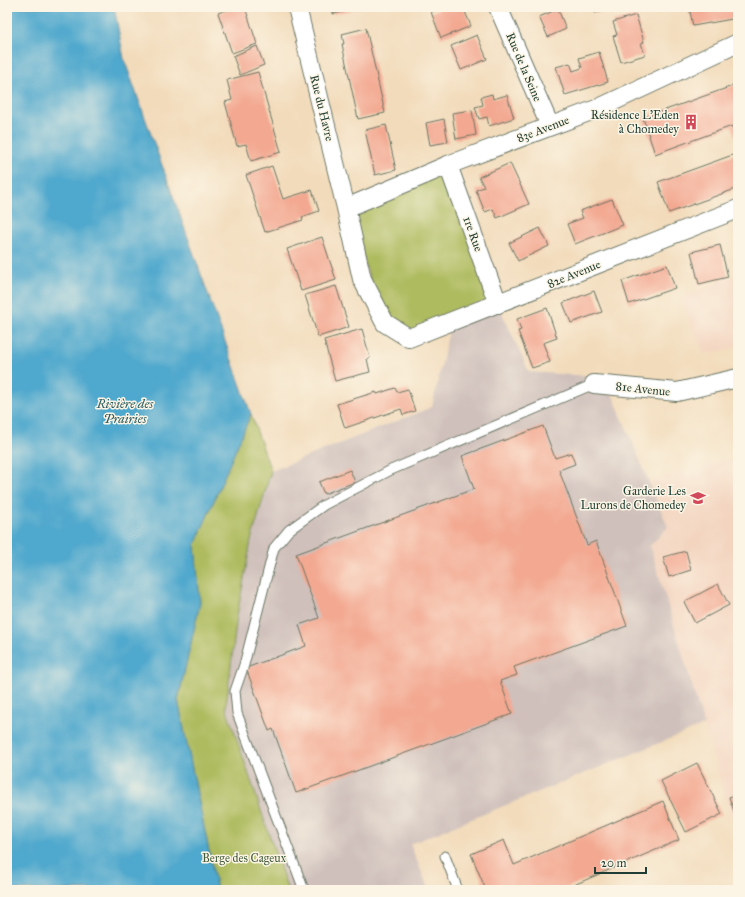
<svg xmlns="http://www.w3.org/2000/svg" width="745" height="897" font-family="'IM FELL Great Primer',serif">
<rect width="100%" height="100%" fill="#fcf5e5"/>
<filter id="ink" filterUnits="userSpaceOnUse"><feTurbulence type="fractalNoise" baseFrequency=".025" numOctaves="2"/><feDisplacementMap in="SourceGraphic" scale="8" xChannelSelector="R" yChannelSelector="G"/><feConvolveMatrix kernelMatrix="1 2 1 2 8 2 1 2 1" color-interpolation-filters="sRGB"/></filter>
<filter id="wash" filterUnits="userSpaceOnUse"><feTurbulence type="fractalNoise" baseFrequency=".012" numOctaves="4" result="noise"/><feDisplacementMap in="SourceGraphic" scale="16" xChannelSelector="R" yChannelSelector="G"/><feGaussianBlur stdDeviation="0.9" result="paint"/><feColorMatrix in="noise" values="0 0 0 0 0 0 0 0 0 0 0 0 0 0 0 0 0 1.4 0 .05"/><feComposite in="paint" operator="in"/></filter>
<g filter="url(#wash)">
<rect width="100%" height="100%" fill="#f2dbbb"/>
<!-- built -->
<path fill="#f3d4bf" d="M738,274V347L704,354L680,299Z
M738,457V839L650,546L668,527L651,481Z"/>
<!-- industrial -->
<path fill="#cfc0bb" d="M498,304L529,372L605,377L668,527L650,546L704,725L410,844L429,890H288L226,707L237,616L251,540L271,471L432,407L451,322Z"/>
<!-- green -->
<path fill="#aebb5e" stroke="#667c49" d="M448,165L498,304L409,338L385,323L346,208Z
M251,414L271,471L251,541L237,616L226,707L288,890H217L178,700L200,603L195,545Z"/>
<!-- water -->
<path fill="#4fa8cd" stroke="#377280" d="M7,7H114L124,59L251,414L195,545L200,603L178,700L217,890H7Z"/>
<g id="blocks">
<!-- building -->
<path fill="#f3a891" d="M235,7H245L257,44L232,53L218,13Z
M332,7H361L362,8L333,14Z
M445,7H463L471,26L441,38L431,12Z
M594,7H612L595,13Z
M689,7H738V18L693,26Z
M558,9L566,29L548,37L539,17Z
M636,15L644,42L641,43L645,55L621,62L613,36L617,35L613,22Z
M366,28L385,113L358,119L342,44H344L342,34Z
M477,35L487,59L461,70L451,46Z
M257,46L264,65L240,75L233,56Z
M599,52L608,82L565,95L556,67L570,63L573,71L582,68L579,58Z
M258,72L281,152L251,161L246,144L237,146L225,102L232,100L227,80Z
M738,84V143L732,126L655,154L643,118Z
M492,94L493,99L507,95L514,118L489,126L487,117L479,119L475,107L483,105L481,97Z
M472,110L476,135L456,139L452,113Z
M444,119L448,142L430,145L426,123Z
M386,125L396,170L375,175L365,130Z
M738,153V188L669,213L658,182Z
M510,163L529,204L497,218L493,209L485,212L476,190L484,187L479,177Z
M272,166L283,199L312,190L319,211L302,217L303,220L265,232L246,175Z
M612,199L623,225L575,244L567,224L583,218L580,211Z
M540,228L549,246L518,261L509,243Z
M322,237L336,280L301,291L287,249Z
M720,245L728,277L699,284L691,252Z
M667,265L675,288L629,304L622,281Z
M336,286L349,327L318,337L305,295Z
M594,291L602,312L571,323L563,303Z
M547,308L557,338L543,343L550,362L532,368L518,331L521,330L517,319Z
M362,329L370,358L367,359L370,372L335,381L324,340Z
M395,388L397,392L408,389L415,411L403,415L401,409L345,428L337,404L376,392L377,394Z
M543,426L555,458L571,453L575,464L559,470L587,545L596,541L627,626L514,667L517,675L500,681L512,714L296,793L273,729L269,731L246,668L306,646L299,625L319,618L296,554L474,489L462,456Z
M350,470L355,482L324,494L319,482Z
M686,551L691,570L669,577L663,557Z
M718,584L729,605L695,623L684,602Z
M697,763L722,814L686,832L661,781Z
M738,794V823L729,797Z
M663,801L679,840L562,890H486L471,854L504,840L514,865Z"/>
</g>
</g>
<g filter="url(#ink)">
<use href="#blocks" fill-opacity="0" stroke="#697463" stroke-width="1"/>
<g fill="none" stroke-linecap="round" stroke-linejoin="round">
<!-- service casing -->
<g stroke="#697463" stroke-width="11">
<path id="service" d="M445,856L458,890
M304,890L237,713L235,691L244,665L274,548L289,530L324,505L391,470L594,384"/>
</g>
<!-- minor casing -->
<g stroke="#697463" stroke-width="20">
<path id="minor" d="M297,7L346,208L362,279L385,323L409,338L738,209
M498,7L550,126
M448,165L498,304
M346,208L448,165L599,108L738,43
M594,384L677,392L738,378"/>
</g>
<!-- service -->
<use href="#service" stroke="#fff" stroke-width="9"/>
<!-- minor -->
<use href="#minor" stroke="#fff" stroke-width="18"/>
</g>
</g>
<!-- icons -->
<defs>
<g id="building-bare" transform="scale(1.2)"><path d="M-4-6H4V6H1V3H-1V6H-4ZM-2.5-4.3h1.7v1.8h-1.7ZM.8-4.3h1.7v1.8H.8ZM-2.5-1h1.7V.8h-1.7ZM.8-1h1.7V.8H.8Z" fill="#d1495b" stroke="#fcf5e5" stroke-width="2.5" paint-order="stroke"/></g>
<g id="school-bare" transform="scale(1.2)"><path d="M0-5L7-2L0 1L-7-2ZM-4 1L0 2.5L4 1V4Q0 6-4 4Z" fill="#d1495b" stroke="#fcf5e5" stroke-width="2.5" paint-order="stroke"/></g>
</defs>
<g fill-rule="evenodd">
<use href="#building-bare" x="691" y="122"/>
<use href="#school-bare" x="698" y="498"/>
</g>
<g text-anchor="middle" dominant-baseline="central" stroke-width="3" stroke-linejoin="round" paint-order="stroke">
<!-- street labels -->
<g font-size="12" fill="#1f3d34" stroke="#fcf5e5">
<text transform="translate(524 67) rotate(67)">Rue de la Seine</text>
<text transform="translate(322 108) rotate(76)">Rue du Havre</text>
<text transform="translate(543 129) rotate(-21)">83e Avenue</text>
<text transform="translate(473 234) rotate(70)">1re Rue</text>
<text transform="translate(574 274) rotate(-22)">82e Avenue</text>
<text transform="translate(643 389) rotate(6)">81e Avenue</text>
</g>
<!-- poi labels -->
<g font-size="12" fill="#1f3d34" stroke="#fcf5e5" text-anchor="end">
<text x="679" y="115">Résidence L'Eden<tspan x="679" dy="14">à Chomedey</tspan></text>
<text x="686" y="491">Garderie Les<tspan x="686" dy="14">Lurons de Chomedey</tspan></text>
</g>
<!-- park labels -->
<g font-size="12" fill="#435c3e" stroke="#fcf5e5">
<text x="244" y="858">Berge des Cageux</text>
</g>
<!-- water labels -->
<g font-size="13" font-style="italic" fill="#2d5d62" stroke="#fcf5e5">
<text x="125" y="404">Rivière des<tspan x="125" dy="15">Prairies</tspan></text>
</g>
</g>
<!-- margin -->
<rect width="745" height="897" fill="none" stroke="#fcf5e5" stroke-width="24"/>
<!-- scale -->
<path d="M595 867v6h51v-6" fill="none" stroke="#1f3d34" stroke-width="2"/>
<text x="601" y="867" font-size="12" fill="#1f3d34" stroke="#fcf5e5" stroke-width="3" paint-order="stroke">20 m</text>
</svg>
